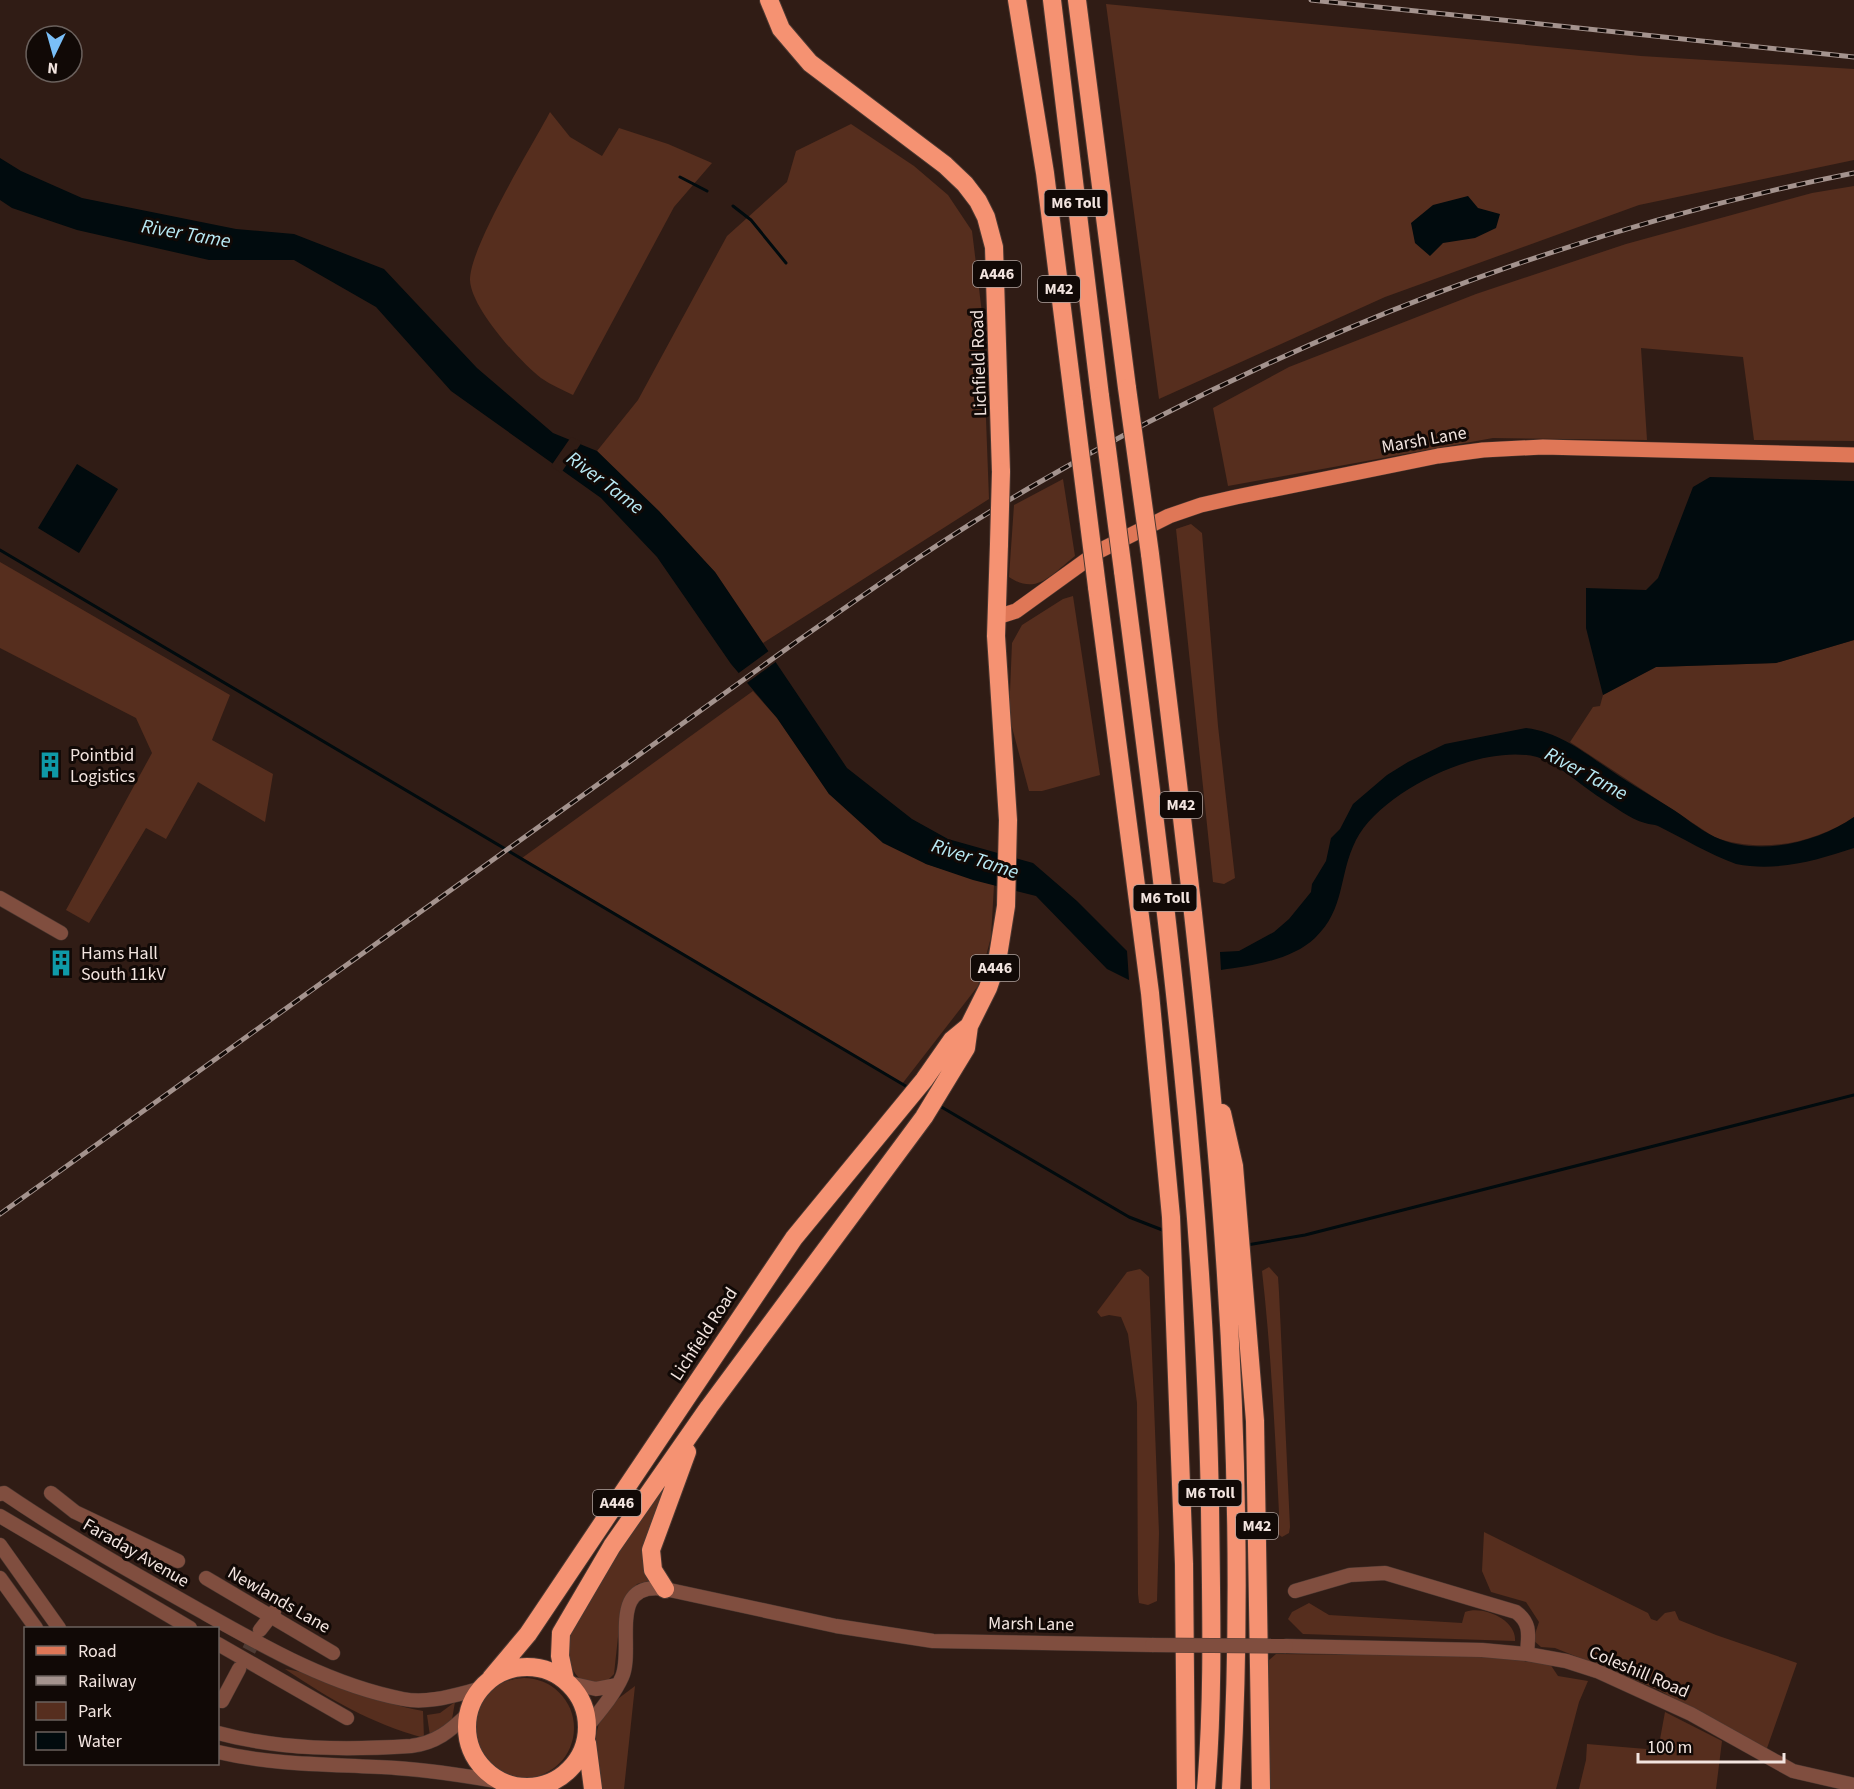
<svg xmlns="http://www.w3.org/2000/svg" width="1854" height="1789" font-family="'Source Sans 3',sans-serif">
<rect width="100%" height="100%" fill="#301c15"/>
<!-- green -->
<path fill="#562e1e" d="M1106,4L1641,56L1854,69V160L1639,205L1385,297L1159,399Z
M550,112L570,137L602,156L619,128L668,144L712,163L674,207L573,395C563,390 551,385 541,378C519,361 471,308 470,280C470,246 532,146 550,112Z
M851,124L914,166L948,195L972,231L982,313L989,499L763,643L715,572L597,451L638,400L727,236L787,182L796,151Z
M1854,186V441L1754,440L1743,357L1641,348L1647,440L1493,438L1228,486L1213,408L1289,367L1476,294L1626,244L1812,193Z
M1063,479L1075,556C1052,574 1037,596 1009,577L1014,505Z
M1191,524L1202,533L1218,726L1235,878L1224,884L1213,882L1176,529Z
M0,562L230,695L212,740L273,774L265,822L198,782L166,839L146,828L89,923L66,910L152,753L136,718L0,648Z
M1073,596L1100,775L1042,791H1029L1009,716L1012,643L1022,625L1063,599Z
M1854,640V817C1814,844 1760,854 1714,837L1570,742L1593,707L1600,706L1603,695L1656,667L1776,663Z
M753,691L777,718L829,794L926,864L994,885L991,937L978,986L902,1084L522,858Z
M1269,1267L1278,1277L1279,1292L1290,1527L1289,1533L1282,1537L1278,1534L1279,1513C1275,1432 1271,1350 1262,1271Z
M1140,1269L1149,1277L1159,1533L1157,1601L1148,1605L1139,1603L1138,1594L1137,1403L1128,1334L1121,1317L1109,1315L1101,1317L1097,1312L1127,1272Z
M673,1467L653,1580L637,1584L621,1609L614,1674L603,1685L583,1682C571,1671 566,1658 567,1641L607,1567Z
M1484,1532L1648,1613L1651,1619L1657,1621L1665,1613L1675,1611L1679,1620L1716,1635L1797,1663L1766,1751L1657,1689L1555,1648L1541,1647L1533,1640L1539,1622L1526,1602L1491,1592L1482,1571Z
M1309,1603L1329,1615L1462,1623L1465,1612C1483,1605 1517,1620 1515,1641L1303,1634L1288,1619L1292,1612Z
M1276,1654L1477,1656L1550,1664L1558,1676L1588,1681L1579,1702L1556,1789H1268L1269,1660Z
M285,1669C332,1676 375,1703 423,1711L424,1738C370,1723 331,1700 285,1669Z
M474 1728a50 50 0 1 1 100 0a50 50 0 1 1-100 0Z
M635,1686L624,1789H600C596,1763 589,1728 609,1706C617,1699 627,1692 635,1686Z
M455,1702L451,1725L430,1736L427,1715L440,1713Z
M1665,1712L1722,1741L1716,1789H1579L1586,1760L1587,1744L1658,1750Z"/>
<!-- water -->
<path fill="#010b0e" d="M0,158L21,171L82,198L236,229L294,234L384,269L477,368L553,433L597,451L659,511L715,572L847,768L912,819L948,839L1033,863L1077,901L1127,951L1129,980L1107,969L1036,896L973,880L926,864L883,843L829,794L777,718L731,664L657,557L601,498L451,391L376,307L294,260H209L77,230L12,208L0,200Z
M1468,196L1478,208L1500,214L1496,228L1475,238L1443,243L1430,256L1415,243L1411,223L1433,205Z
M77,464L118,489L79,553L38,528Z
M1710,477L1854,481V640L1776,663L1656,667L1603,695L1586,628V588L1646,590L1658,578L1693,487Z
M1526,728C1557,732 1578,748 1603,765C1624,780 1647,793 1669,807C1684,816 1698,829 1715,837C1757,857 1817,843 1854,817V848C1815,861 1776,872 1736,864C1709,854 1684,839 1658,826C1654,824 1650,825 1645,823C1630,819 1615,807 1602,799C1584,788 1556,762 1537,757C1482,743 1382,790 1356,840C1338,876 1346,908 1315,938C1292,960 1251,966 1221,970L1220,952L1239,951L1274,932L1289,919L1311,892L1312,884L1326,861L1331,838L1340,829L1353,804L1387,775L1408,762L1445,744Z"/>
<!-- pier -->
<path fill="#301c15" d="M571,437L582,442L561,473L551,466Z
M770,650L777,661L744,685L736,675Z"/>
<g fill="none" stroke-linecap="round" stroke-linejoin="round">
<!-- stream -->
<path stroke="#010b0e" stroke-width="3" d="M680,177L707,191
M733,206L751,220L786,263
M0,550L909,1088
M938,1105L1129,1217L1165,1231
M1247,1245L1305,1235L1854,1095"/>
<!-- minor-tunnel -->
<path stroke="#4d3a33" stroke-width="14" stroke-dasharray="14 7" stroke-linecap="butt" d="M239,1669L259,1631"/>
<!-- minor casing -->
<g stroke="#4b3831" stroke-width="15">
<path id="minor" d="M0,898L61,933
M51,1493L75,1512L178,1561
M0,1494L4,1493C67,1536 133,1573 199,1610C263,1646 330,1685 403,1699C428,1704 455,1695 479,1689
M0,1516L190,1628
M0,1545L59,1628
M0,1578L36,1628
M206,1578L333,1653
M1295,1591L1350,1575L1385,1573L1516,1612C1532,1624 1528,1636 1527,1654
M260,1630L274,1612
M218,1644L347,1718
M1286,1646L1482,1650L1527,1654L1566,1661L1597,1671L1691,1714L1793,1771L1854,1785
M569,1683L596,1689L617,1685
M222,1701L239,1669
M587,1727C599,1712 614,1695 622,1677C635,1648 606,1580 665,1589L836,1626L933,1641L1152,1645
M218,1733C281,1750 346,1750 411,1746C436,1743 450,1731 468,1714
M218,1752C277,1766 336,1764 396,1768C432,1770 467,1776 502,1782"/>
</g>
<!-- major casing -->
<g stroke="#4b3831" stroke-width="16">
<path id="major" d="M997,617L1016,611L1099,551L1169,516L1201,505L1236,497L1438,456L1483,450L1543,447L1854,455"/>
</g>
<!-- highway casing -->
<g stroke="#4b3831" stroke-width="20">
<path id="highway" d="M769,0L781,29L810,63L945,165L965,184L978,201L986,217L994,247L1001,472
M1017,0L1045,173L1074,404
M1052,0L1100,396
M1077,0L1127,388
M1150,554C1200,963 1255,1376 1231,1789
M1123,571C1163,882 1205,1192 1210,1507C1211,1601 1214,1695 1206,1789
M1097,587L1150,993L1171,1217L1184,1564L1186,1789
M1222,1113L1234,1166L1255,1421L1261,1789
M665,1589L653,1570L651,1550L687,1452
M467 1727a60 60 0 1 1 120 0a60 60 0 1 1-120 0Z
M491,1678L528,1634L794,1238L924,1080L952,1040L969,1026
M565,1680L560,1656L561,1633L612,1546L709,1407L924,1117L966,1048L969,1026L988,988L997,962L1006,906L1008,820L996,636L999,544
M587,1743L593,1789"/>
</g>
<!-- minor -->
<use href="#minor" stroke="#804e3f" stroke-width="14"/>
<!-- major -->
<use href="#major" stroke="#df7757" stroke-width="15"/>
<!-- highway -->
<use href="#highway" stroke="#f59272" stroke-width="18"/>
<!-- rail casing -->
<g stroke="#a4938e" stroke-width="5">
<path id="rail" d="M1311,0L1854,57
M0,1214L796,642C873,588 949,535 1031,487C1284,339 1566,230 1854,173"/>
</g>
<!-- rail -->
<use href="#rail" stroke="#110906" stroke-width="3" stroke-dasharray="9" stroke-linecap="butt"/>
<!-- minor-bridge casing -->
<g stroke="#4b3831" stroke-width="15" stroke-linecap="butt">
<path id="minor-bridge" d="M1152,1645L1286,1646"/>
</g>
<!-- highway-bridge casing -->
<g stroke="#4b3831" stroke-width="20" stroke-linecap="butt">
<path id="highway-bridge" d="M1127,388L1150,554
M1100,396L1123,571
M1074,404L1097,587
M999,544L1001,472"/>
</g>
<!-- minor-bridge -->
<use href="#minor-bridge" stroke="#804e3f" stroke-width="14"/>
<!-- highway-bridge -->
<use href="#highway-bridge" stroke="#f59272" stroke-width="18"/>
</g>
<!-- icons -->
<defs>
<g id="building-bare" transform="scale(2.07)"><path d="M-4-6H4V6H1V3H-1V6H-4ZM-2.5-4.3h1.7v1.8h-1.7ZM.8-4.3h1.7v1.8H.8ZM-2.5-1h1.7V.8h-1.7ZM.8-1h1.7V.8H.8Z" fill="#0f9aa8" stroke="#110906" stroke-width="2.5" paint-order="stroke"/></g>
</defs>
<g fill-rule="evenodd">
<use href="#building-bare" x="50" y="765"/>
<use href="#building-bare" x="61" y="963"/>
</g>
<g text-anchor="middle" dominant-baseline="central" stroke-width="6" stroke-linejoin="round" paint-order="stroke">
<!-- shield labels -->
<g fill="#110906" stroke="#aea29e" stroke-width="1.5">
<rect x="1044.5" y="190" width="63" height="26" rx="4.5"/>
<rect x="973" y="261" width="48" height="26" rx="4.5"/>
<rect x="1038" y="276" width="42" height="26" rx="4.5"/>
<rect x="1160" y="792" width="42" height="26" rx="4.5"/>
<rect x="1133.5" y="885" width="63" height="26" rx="4.5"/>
<rect x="971" y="955" width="48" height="26" rx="4.5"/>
<rect x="1178.5" y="1480" width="63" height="26" rx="4.5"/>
<rect x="593" y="1490" width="48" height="26" rx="4.5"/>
<rect x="1236" y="1513" width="42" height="26" rx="4.5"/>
</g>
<g font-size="16" font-weight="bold" fill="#f2e4df">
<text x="1076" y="203">M6 Toll</text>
<text x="997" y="274">A446</text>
<text x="1059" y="289">M42</text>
<text x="1181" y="805">M42</text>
<text x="1165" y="898">M6 Toll</text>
<text x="995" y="968">A446</text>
<text x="1210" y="1493">M6 Toll</text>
<text x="617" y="1503">A446</text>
<text x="1257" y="1526">M42</text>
</g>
<!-- street labels -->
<g font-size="18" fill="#f2e4df" stroke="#110906">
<text transform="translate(979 363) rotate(-92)">Lichfield Road</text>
<text transform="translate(1424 440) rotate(-10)">Marsh Lane</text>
<text transform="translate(704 1334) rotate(-57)">Lichfield Road</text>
<text transform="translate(136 1553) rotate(30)">Faraday Avenue</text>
<text transform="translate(279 1600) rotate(30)">Newlands Lane</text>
<text transform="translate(1031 1624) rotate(1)">Marsh Lane</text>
<text transform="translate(1639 1672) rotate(23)">Coleshill Road</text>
</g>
<!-- poi labels -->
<g font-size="18" fill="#f2e4df" stroke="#110906" text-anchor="start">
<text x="70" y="755">Pointbid<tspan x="70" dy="21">Logistics</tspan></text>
<text x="81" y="953">Hams Hall<tspan x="81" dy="21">South 11kV</tspan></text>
</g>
<!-- water labels -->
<g font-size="20" font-style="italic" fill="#b9eaf5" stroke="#110906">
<text transform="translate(186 234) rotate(10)">River Tame</text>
<text transform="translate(605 483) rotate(37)">River Tame</text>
<text transform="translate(1586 774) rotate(28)">River Tame</text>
<text transform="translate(975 859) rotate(18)">River Tame</text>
</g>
</g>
<!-- legend -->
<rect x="24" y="1627" width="195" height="138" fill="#110906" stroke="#6b615d" stroke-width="1.5"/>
<rect x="36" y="1646" width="30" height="9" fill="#df7757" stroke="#6b615d" stroke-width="1.5"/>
<text x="78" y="1657" font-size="18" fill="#f2e4df">Road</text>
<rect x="36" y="1676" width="30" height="9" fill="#a4938e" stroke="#6b615d" stroke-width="1.5"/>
<text x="78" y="1687" font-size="18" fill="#f2e4df">Railway</text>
<rect x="36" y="1702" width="30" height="18" fill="#562e1e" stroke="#6b615d" stroke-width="1.5"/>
<text x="78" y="1717" font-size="18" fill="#f2e4df">Park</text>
<rect x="36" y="1732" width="30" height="18" fill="#010b0e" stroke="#6b615d" stroke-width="1.5"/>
<text x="78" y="1747" font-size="18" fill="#f2e4df">Water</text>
<!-- north arrow -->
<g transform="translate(54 54) rotate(185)"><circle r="28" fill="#110906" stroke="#6b615d" stroke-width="1.5"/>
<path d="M0-4.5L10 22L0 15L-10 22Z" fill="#7abff8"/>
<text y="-9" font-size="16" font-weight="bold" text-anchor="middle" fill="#f2e4df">N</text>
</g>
<!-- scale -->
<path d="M1638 1753v9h146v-9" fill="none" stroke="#f2e4df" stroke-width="3"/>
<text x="1647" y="1753" font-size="18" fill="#f2e4df" stroke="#110906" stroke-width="4.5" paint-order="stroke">100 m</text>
</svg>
